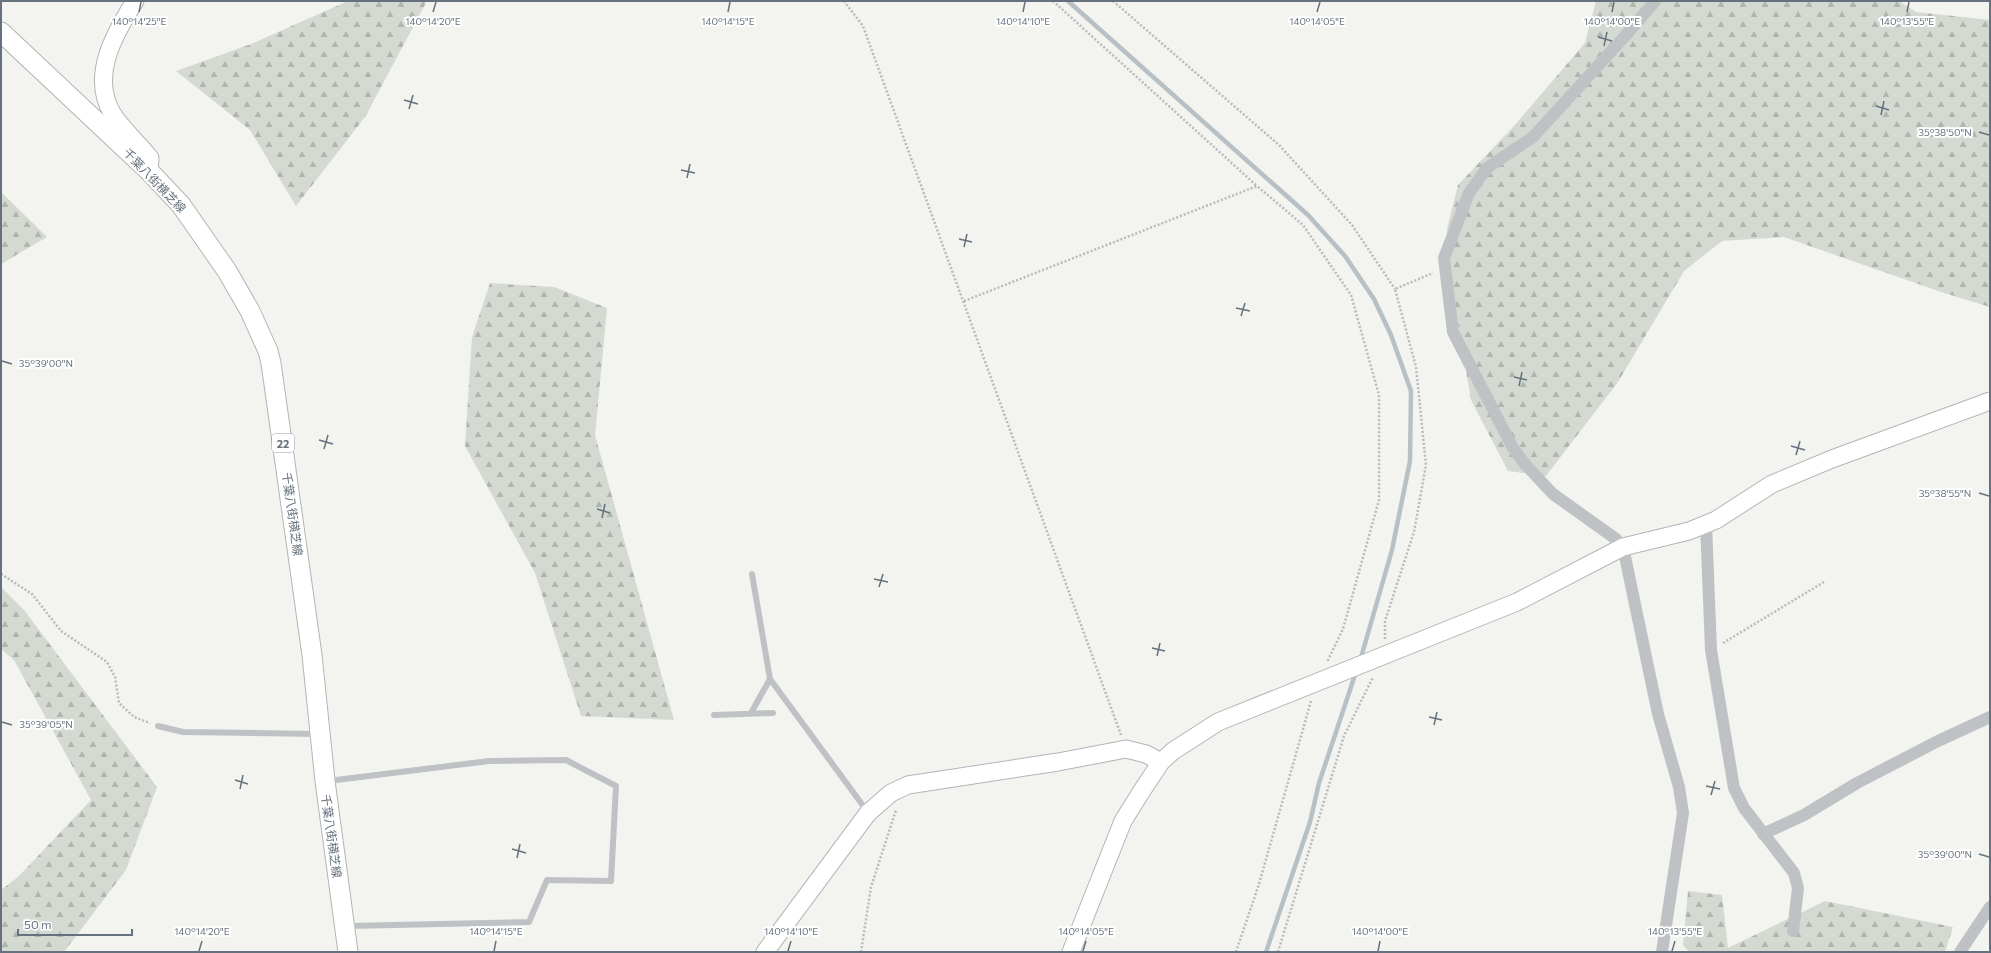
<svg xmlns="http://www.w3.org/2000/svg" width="1991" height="953" font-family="Commissioner,'Noto Sans JP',sans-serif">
<defs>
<pattern id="forest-firs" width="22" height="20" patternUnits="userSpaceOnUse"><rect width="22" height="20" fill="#d4dad1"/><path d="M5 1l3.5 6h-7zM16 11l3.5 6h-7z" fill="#b0b5af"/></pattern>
</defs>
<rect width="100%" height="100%" fill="#f3f3f0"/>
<!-- forest -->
<path fill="url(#forest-firs)" d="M348,1H427L365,117L296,206L250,130L176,71L251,44Z
M1596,1H1899L1916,12L1990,20V307L1941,292L1784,237L1722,241L1684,271L1618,382L1546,476L1508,471L1471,400L1452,288L1447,229L1458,185L1514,126L1585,43Z
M1,192L47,237L1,264Z
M490,283L554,287L607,308L595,435L674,720L581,716L535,573L465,446L472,337Z
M1,587L24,610L157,787L126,870L64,952H1V890L18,877L91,800L14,660L1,649Z
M1688,891L1722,895L1728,948L1825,901L1953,927L1945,952H1689L1683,945Z"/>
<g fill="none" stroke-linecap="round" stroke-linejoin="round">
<!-- stream -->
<path stroke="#b7c0c5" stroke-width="4.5" d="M1068,1L1308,215L1345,256L1374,299L1391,335L1411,391L1410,461L1392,550L1360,661
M1266,952L1310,822L1319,783L1356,672"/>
<!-- secondary casing -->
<g stroke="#b1b5b9" stroke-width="19">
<path id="secondary" d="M135,1C115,33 90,75 112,113C121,128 139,144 150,158L149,171
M765,952L868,813L891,793L908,785L1058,762L1126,749L1146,754L1161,762
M1071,952L1123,821L1143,789L1161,762L1173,751L1218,722L1517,602L1623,547L1689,531L1716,520L1772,484L1832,459L1990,401"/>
</g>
<!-- primary casing -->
<g stroke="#b2b5b8" stroke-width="21">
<path id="primary" d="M1,32L149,171L181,205L227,271L250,311L268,351L271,363L312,655L325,781L348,952"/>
</g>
<!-- path -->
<path stroke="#b8babc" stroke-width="2.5" stroke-dasharray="2 2" stroke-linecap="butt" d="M844,1L863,26L1121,735
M1053,1L1257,186
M1113,1L1279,145L1352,225L1395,289
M964,301L1257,186L1303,225L1351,295L1379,395V500L1343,629L1327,662
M1,574L32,594L61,631L107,662L115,677L119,703L134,717L150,723
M1385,639V621L1414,532L1426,465L1416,367L1395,289L1433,273
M1723,643L1824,582
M861,952L871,887L896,810
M1236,952L1259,884L1311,701
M1278,952L1344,736L1373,677"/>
<!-- lane -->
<path stroke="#bfc2c5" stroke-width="6" d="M752,574L770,679L867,811
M751,713L770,679
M714,715L773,713
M158,726L183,732L317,734
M328,781L489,761L566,760L616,786L611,881L547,880L529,922L348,926"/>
<!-- street -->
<path stroke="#bfc2c5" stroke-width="12" d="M1655,1L1626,35L1533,137L1487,168L1469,193L1444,258L1453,332L1513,448L1524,463L1553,494L1616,539L1623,547L1658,714L1679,787L1683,813L1662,952
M1706,524L1711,650L1734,788L1744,808L1794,873L1798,888L1793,931
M1763,834L1804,815L1857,783L1938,741L1990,717
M1960,952L1990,907"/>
<!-- secondary -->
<use href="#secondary" stroke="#fff" stroke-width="17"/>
<!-- primary -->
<use href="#primary" stroke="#fff" stroke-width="19"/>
</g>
<!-- ticks -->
<path fill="none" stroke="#65727e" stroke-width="1.5" d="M139,12L141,2M433,12L436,2M728,12L730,2M1023,12L1025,2M1317,12L1320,2M1612,12L1614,2M1907,12L1909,2M1598,37L1612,41M1604,46L1607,32M404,100L418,104M1876,106L1889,110M409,109L413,95M1881,115L1884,101M1979,132L1989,135M681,170L695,173M687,178L690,164M959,239L972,242M964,247L967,234M1236,308L1250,311M1241,316L1245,303M2,361L12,364M1514,377L1527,380M1519,386L1522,372M319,440L333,444M1791,446L1805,450M324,449L328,435M1796,455L1800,441M1979,493L1989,496M597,509L610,513M602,518L605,504M874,579L888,582M879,587L883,574M1152,648L1165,651M1157,656L1160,643M1429,717L1442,720M2,722L12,725M1434,725L1437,712M235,780L248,784M1706,786L1720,789M240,789L243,775M1711,795L1715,781M512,849L526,853M1979,854L1989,857M517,858L520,844M199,951L202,941M494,951L496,941M788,951L791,941M1083,951L1086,941M1378,951L1380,941M1672,951L1675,941"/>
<g text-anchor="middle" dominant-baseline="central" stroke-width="4" stroke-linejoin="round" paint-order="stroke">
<!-- shield labels -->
<rect fill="#fff" stroke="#939ca5" stroke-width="1" x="272" y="434" width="22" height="18" rx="3"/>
<g font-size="11" font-weight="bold" fill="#65727e">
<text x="283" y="443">22</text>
</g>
<!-- street labels -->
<g font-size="12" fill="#65727e" stroke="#fff">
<text transform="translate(155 180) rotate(46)">千葉八街横芝線</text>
<text transform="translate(293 514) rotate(82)">千葉八街横芝線</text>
<text transform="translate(332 836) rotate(82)">千葉八街横芝線</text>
</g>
</g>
<g font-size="10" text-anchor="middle" fill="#65727e" stroke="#fff" stroke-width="4" stroke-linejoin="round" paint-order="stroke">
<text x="139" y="25">140°14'25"E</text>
<text x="433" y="25">140°14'20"E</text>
<text x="728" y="25">140°14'15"E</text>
<text x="1023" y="25">140°14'10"E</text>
<text x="1317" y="25">140°14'05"E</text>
<text x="1612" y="25">140°14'00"E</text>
<text x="1907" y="25">140°13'55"E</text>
<text x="1945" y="136">35°38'50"N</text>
<text x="46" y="367">35°39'00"N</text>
<text x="1945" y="497">35°38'55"N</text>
<text x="46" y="728">35°39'05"N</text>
<text x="1945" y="858">35°39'00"N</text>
<text x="202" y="935">140°14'20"E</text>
<text x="496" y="935">140°14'15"E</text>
<text x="791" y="935">140°14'10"E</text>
<text x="1086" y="935">140°14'05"E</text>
<text x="1380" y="935">140°14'00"E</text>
<text x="1675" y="935">140°13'55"E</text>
</g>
<!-- border -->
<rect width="1991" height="953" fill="none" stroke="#65727e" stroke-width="4"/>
<!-- scale -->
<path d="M18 929v6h114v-6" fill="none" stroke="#65727e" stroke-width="2"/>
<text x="24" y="929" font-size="12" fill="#65727e" stroke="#ffffff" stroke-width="3" paint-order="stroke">50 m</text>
</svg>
